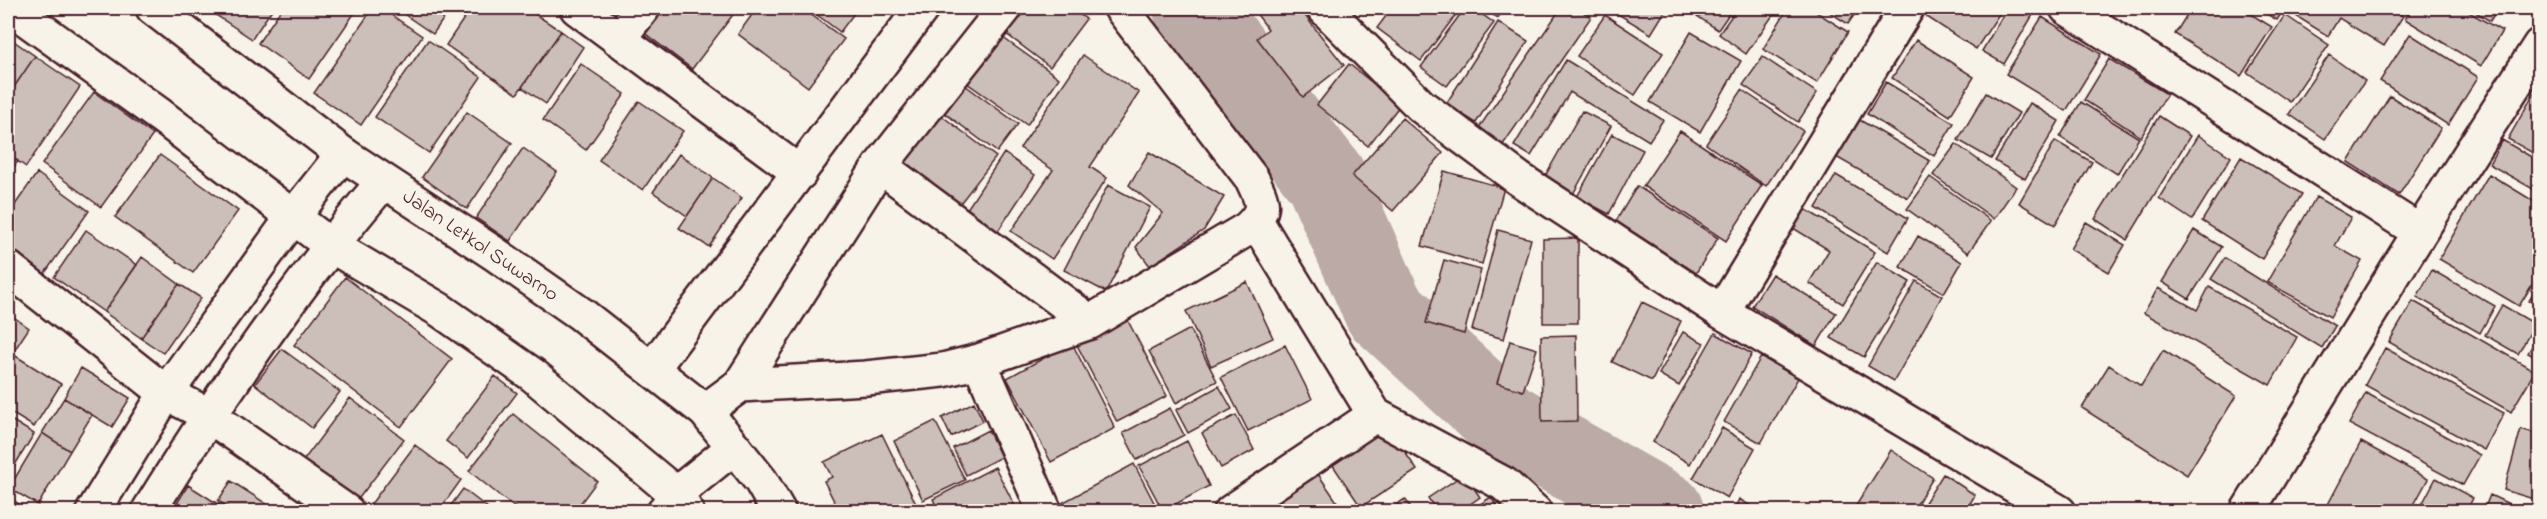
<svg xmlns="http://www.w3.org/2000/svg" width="2547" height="519" font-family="'Indie Flower',sans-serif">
<rect width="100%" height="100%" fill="#f7f3e8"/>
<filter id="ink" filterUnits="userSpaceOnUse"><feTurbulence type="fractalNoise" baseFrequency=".0167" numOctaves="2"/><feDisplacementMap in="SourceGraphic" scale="12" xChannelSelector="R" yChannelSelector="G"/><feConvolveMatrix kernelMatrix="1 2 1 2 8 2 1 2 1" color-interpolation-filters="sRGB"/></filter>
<g filter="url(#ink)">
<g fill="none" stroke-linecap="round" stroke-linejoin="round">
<!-- river -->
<path stroke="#bcaaa7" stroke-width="82" d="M1194,8L1326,179L1384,310L1505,422L1663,512"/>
</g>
<!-- building -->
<path fill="#ccbfb9" stroke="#4a1f2b" stroke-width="1.5" d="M217,8H273L252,39L213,13Z
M282,8H358L309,79L258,43Z
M373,8H381L422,36L361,125L314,93Z
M395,8H451L433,34Z
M471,8H526L561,31L517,94L446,45Z
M659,8H738L692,69L642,31Z
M757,8H802L844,39L808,87L738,34Z
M808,8H858L840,32Z
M1017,8H1070L1086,19L1050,67L1001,30Z
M1260,8H1299L1344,65L1303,97L1257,38L1268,29L1255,12Z
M1392,8H1461L1421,61L1377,28Z
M1465,8H1473L1494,23L1447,86L1421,67Z
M1482,8H1504L1498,18Z
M1561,8H1577L1591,17L1500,149L1476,132Z
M1608,8H1667L1651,34Z
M1685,8H1733L1718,30Z
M1737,8H1778L1746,54L1719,34Z
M1788,8H1810L1848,32L1817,83L1763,49Z
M1823,8H1859L1848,24Z
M1933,8H2003L1976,49L1927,17Z
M2007,8H2025L2034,13L2004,64L1982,51Z
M2191,8H2241L2272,27L2241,76L2175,34Z
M2256,8H2285L2277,20Z
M2290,8H2389L2403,16L2384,46L2339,18L2328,36L2288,11Z
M2412,8H2462L2502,31L2481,66L2405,19Z
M2469,8H2498L2490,21Z
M1605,15L1663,53L1635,95L1577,56Z
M2285,15L2329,45L2290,102L2247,72Z
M2042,17L2101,54L2066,111L2006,74Z
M1498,22L1528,41L1476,123L1446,104Z
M561,31L583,47L546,104L522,87Z
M1691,32L1741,61L1700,132L1650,102Z
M2410,34L2478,77L2448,125L2380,81Z
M999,35L1059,78L1027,125L967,83Z
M8,37L35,56L8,96Z
M428,40L481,77L429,153L375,117Z
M1916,40L1974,77L1950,116L1892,78Z
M1083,55L1139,93L1090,167L1107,178L1052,259L1011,231L1053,170L1020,148Z
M2329,55L2365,81L2325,139L2289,114Z
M35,56L80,87L26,167L8,154V96Z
M1763,57L1817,93L1798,122L1743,85Z
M2109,59L2167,94L2141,137L2084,100Z
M1566,60L1663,120L1649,141L1570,92L1531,156L1514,146Z
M581,64L625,94L586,150L543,120Z
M1349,64L1400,105L1368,146L1317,105Z
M1886,82L1954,123L1934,156L1867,114Z
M962,83L1018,124L997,152L942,111Z
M1742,90L1803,131L1766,186L1706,144Z
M2536,90L2540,92V157L2508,139Z
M94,92L153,135L101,207L42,164Z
M1986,93L2019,113L1991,159L1958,140Z
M2390,96L2441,128L2399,195L2348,162Z
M639,101L683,131L643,190L599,160Z
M2081,102L2139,138L2117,174L2060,137Z
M2030,103L2059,121L2025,179L1995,161Z
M1582,111L1611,126L1573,194L1544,178Z
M467,112L512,143L467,209L422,177Z
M938,113L996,157L955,210L898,165Z
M2159,116L2190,136L2127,240L2095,219Z
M1402,118L1443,153L1393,211L1352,176Z
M1858,119L1930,161L1908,198L1836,157Z
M1680,131L1762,185L1726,241L1643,186Z
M1612,134L1643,150L1609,214L1577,197Z
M2198,135L2231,157L2192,220L2159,198Z
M2502,140L2540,162V193L2489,164Z
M2055,141L2092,162L2055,225L2019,203Z
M1956,144L2016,187L1994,219L1933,175Z
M523,148L557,172L510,241L476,218Z
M1149,152L1224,197L1204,230L1150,266L1136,247L1163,213L1129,185Z
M1004,153L1035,175L996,234L965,212Z
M8,154L18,161L8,176Z
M679,154L713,178L687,216L653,192Z
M160,155L238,211L193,273L115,217Z
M2241,157L2302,194L2262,259L2202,221Z
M1444,171L1504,188L1482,264L1422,246Z
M37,173L89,211L40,280L8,257V215Z
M2489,174L2540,205V272L2519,306L2439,259Z
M1836,175L1908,218L1888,252L1816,208Z
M1930,177L1991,221L1968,253L1907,209Z
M713,178L742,198L709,247L679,228Z
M1108,185L1150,207L1106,292L1064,270Z
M1637,186L1718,238L1696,273L1616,221Z
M2316,197L2351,217L2335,246L2362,261L2330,317L2267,282Z
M1805,209L1875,252L1843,304L1809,283L1829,250L1793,228Z
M2086,222L2125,245L2109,272L2070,249Z
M86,230L137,265L104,312L54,277Z
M1498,230L1531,239L1504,339L1472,330Z
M2194,230L2222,247L2189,299L2162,282Z
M1918,236L1962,262L1944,293L1900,267Z
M1578,238V323H1543V239Z
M142,257L179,284L141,338L104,312Z
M2225,258L2335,326L2322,348L2211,279Z
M1444,260L1481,270L1464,334L1426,323Z
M1877,262L1910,282L1864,357L1831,338Z
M2432,270L2495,306L2480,333L2417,297Z
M1772,274L1836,313L1816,346L1752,306Z
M345,277L452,359L401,427L294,345Z
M1916,281L1942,296L1894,381L1868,366Z
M1247,282L1273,338L1211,366L1186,311Z
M2540,282V306L2529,301Z
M179,284L201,298L163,353L141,338Z
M2209,287L2297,337L2270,385L2144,313L2158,288L2197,310Z
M2413,301L2535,371L2511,412L2389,342Z
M1642,302L1681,321L1652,381L1612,362Z
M2502,305L2535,324L2518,354L2485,335Z
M8,313L29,328L8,360Z
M1127,319L1167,396L1117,422L1077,345Z
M1190,329L1217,381L1176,403L1149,351Z
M1683,332L1704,343L1679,386L1659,374Z
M2540,332V360L2528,353Z
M1715,333L1752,354L1690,464L1653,442Z
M1576,335L1577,421L1542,422L1541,336Z
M1510,341L1537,349L1523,391L1497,383Z
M1072,343L1115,428L1051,462L1007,378Z
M1285,345L1312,399L1248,431L1221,377Z
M2385,348L2504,413L2484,450L2365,385Z
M282,349L340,392L312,428L255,384Z
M2163,350L2236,396L2187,475L2082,408L2109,365L2141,386Z
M14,355L61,384L34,427L8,411V365Z
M1761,357L1798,378L1761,443L1724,422Z
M81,368L130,398L112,427L64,398Z
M495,376L517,393L468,458L446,441Z
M1219,386L1232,409L1188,433L1176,410Z
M2366,393L2480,455L2463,485L2349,424Z
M64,398L92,415L70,451L42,433Z
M350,398L404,439L353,506L300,465Z
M974,402L983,421L951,437L942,418Z
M1170,408L1184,435L1137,460L1123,433Z
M513,414L597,481L574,512H520L469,471Z
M1236,415L1254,450L1221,468L1202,433Z
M8,418L34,434L10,473L8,471Z
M935,421L965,480L923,500L894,441Z
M1386,424L1417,470L1361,507L1330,461Z
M1722,428L1755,448L1727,498L1693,478Z
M2521,429L2540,435V501L2504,490Z
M988,430L1001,457L966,475L953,448Z
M42,433L70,451L38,505L9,488Z
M882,434L919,510L823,512L836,505L824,481L832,477L824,462Z
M1187,441L1209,486L1163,511L1139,466Z
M2361,442L2428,479L2410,512H2324Z
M415,445L461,480L438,512H365Z
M1891,450L1933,478L1912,512H1852Z
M1134,464L1159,512H1064L1060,504Z
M995,467L1018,512H939L933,499Z
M1318,474L1344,512H1263Z
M1464,474L1480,497L1459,512H1437L1428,498Z
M1943,474L1975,495L1965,512H1919Z
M2436,478L2473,498L2466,512H2418Z
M231,481L273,508L271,512H236L218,501Z
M188,485L221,506L217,512H172Z
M463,489L493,512H446Z
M2490,495L2526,512H2483Z
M8,497L19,504L14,512H8Z
M1491,497L1501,512H1468Z
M1405,499L1414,512H1385Z
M1739,499L1761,512H1733Z
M19,504L30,512H14Z
M633,504L643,512H628Z"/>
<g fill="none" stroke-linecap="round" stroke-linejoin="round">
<!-- minor casing -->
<g stroke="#4a1f2b" stroke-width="38">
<path id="minor" d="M11,8L161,116L330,245L440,310L533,375L676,494L687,512
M577,8L800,173
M1324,8L1421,106L1519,179L1722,312L2059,512
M2067,8L2420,232
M618,39L643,8
M880,166L1090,322
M1256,221L1375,415L1504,484L1535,512
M8,268L166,393L208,415L347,512
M1722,312L1907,8
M979,361L1045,512
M652,369L922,8
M740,385L866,378L943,370L979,361L1090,322L1247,229C1268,210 1263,202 1252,179L1121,8
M705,411L740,385L880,166L1005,8
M93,512L166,393L293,217L343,154
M148,512C219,397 296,285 383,182
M664,512L676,494L734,447
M1231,512L1375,415
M2247,512L2420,232L2540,45"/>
</g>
<!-- tertiary casing -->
<g stroke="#4a1f2b" stroke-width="38">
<path id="tertiary" d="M153,8L343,154L495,254L581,314L705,411L761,481L779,512"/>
</g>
<!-- minor -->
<use href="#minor" stroke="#f7f3e8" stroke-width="33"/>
<!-- tertiary -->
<use href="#tertiary" stroke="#f7f3e8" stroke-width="33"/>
</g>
</g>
<g text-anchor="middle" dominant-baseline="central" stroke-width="6" stroke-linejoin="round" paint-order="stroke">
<!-- street labels -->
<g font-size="21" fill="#4a1f2b" stroke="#f7f3e8">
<text transform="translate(480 246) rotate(34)">Jalan Letkol Suwarno</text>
</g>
</g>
<!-- margin -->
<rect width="2547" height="519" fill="none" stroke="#f7f3e8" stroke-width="30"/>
<rect x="15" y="15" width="2517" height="489" fill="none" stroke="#4a1f2b" stroke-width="2" filter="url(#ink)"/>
</svg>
